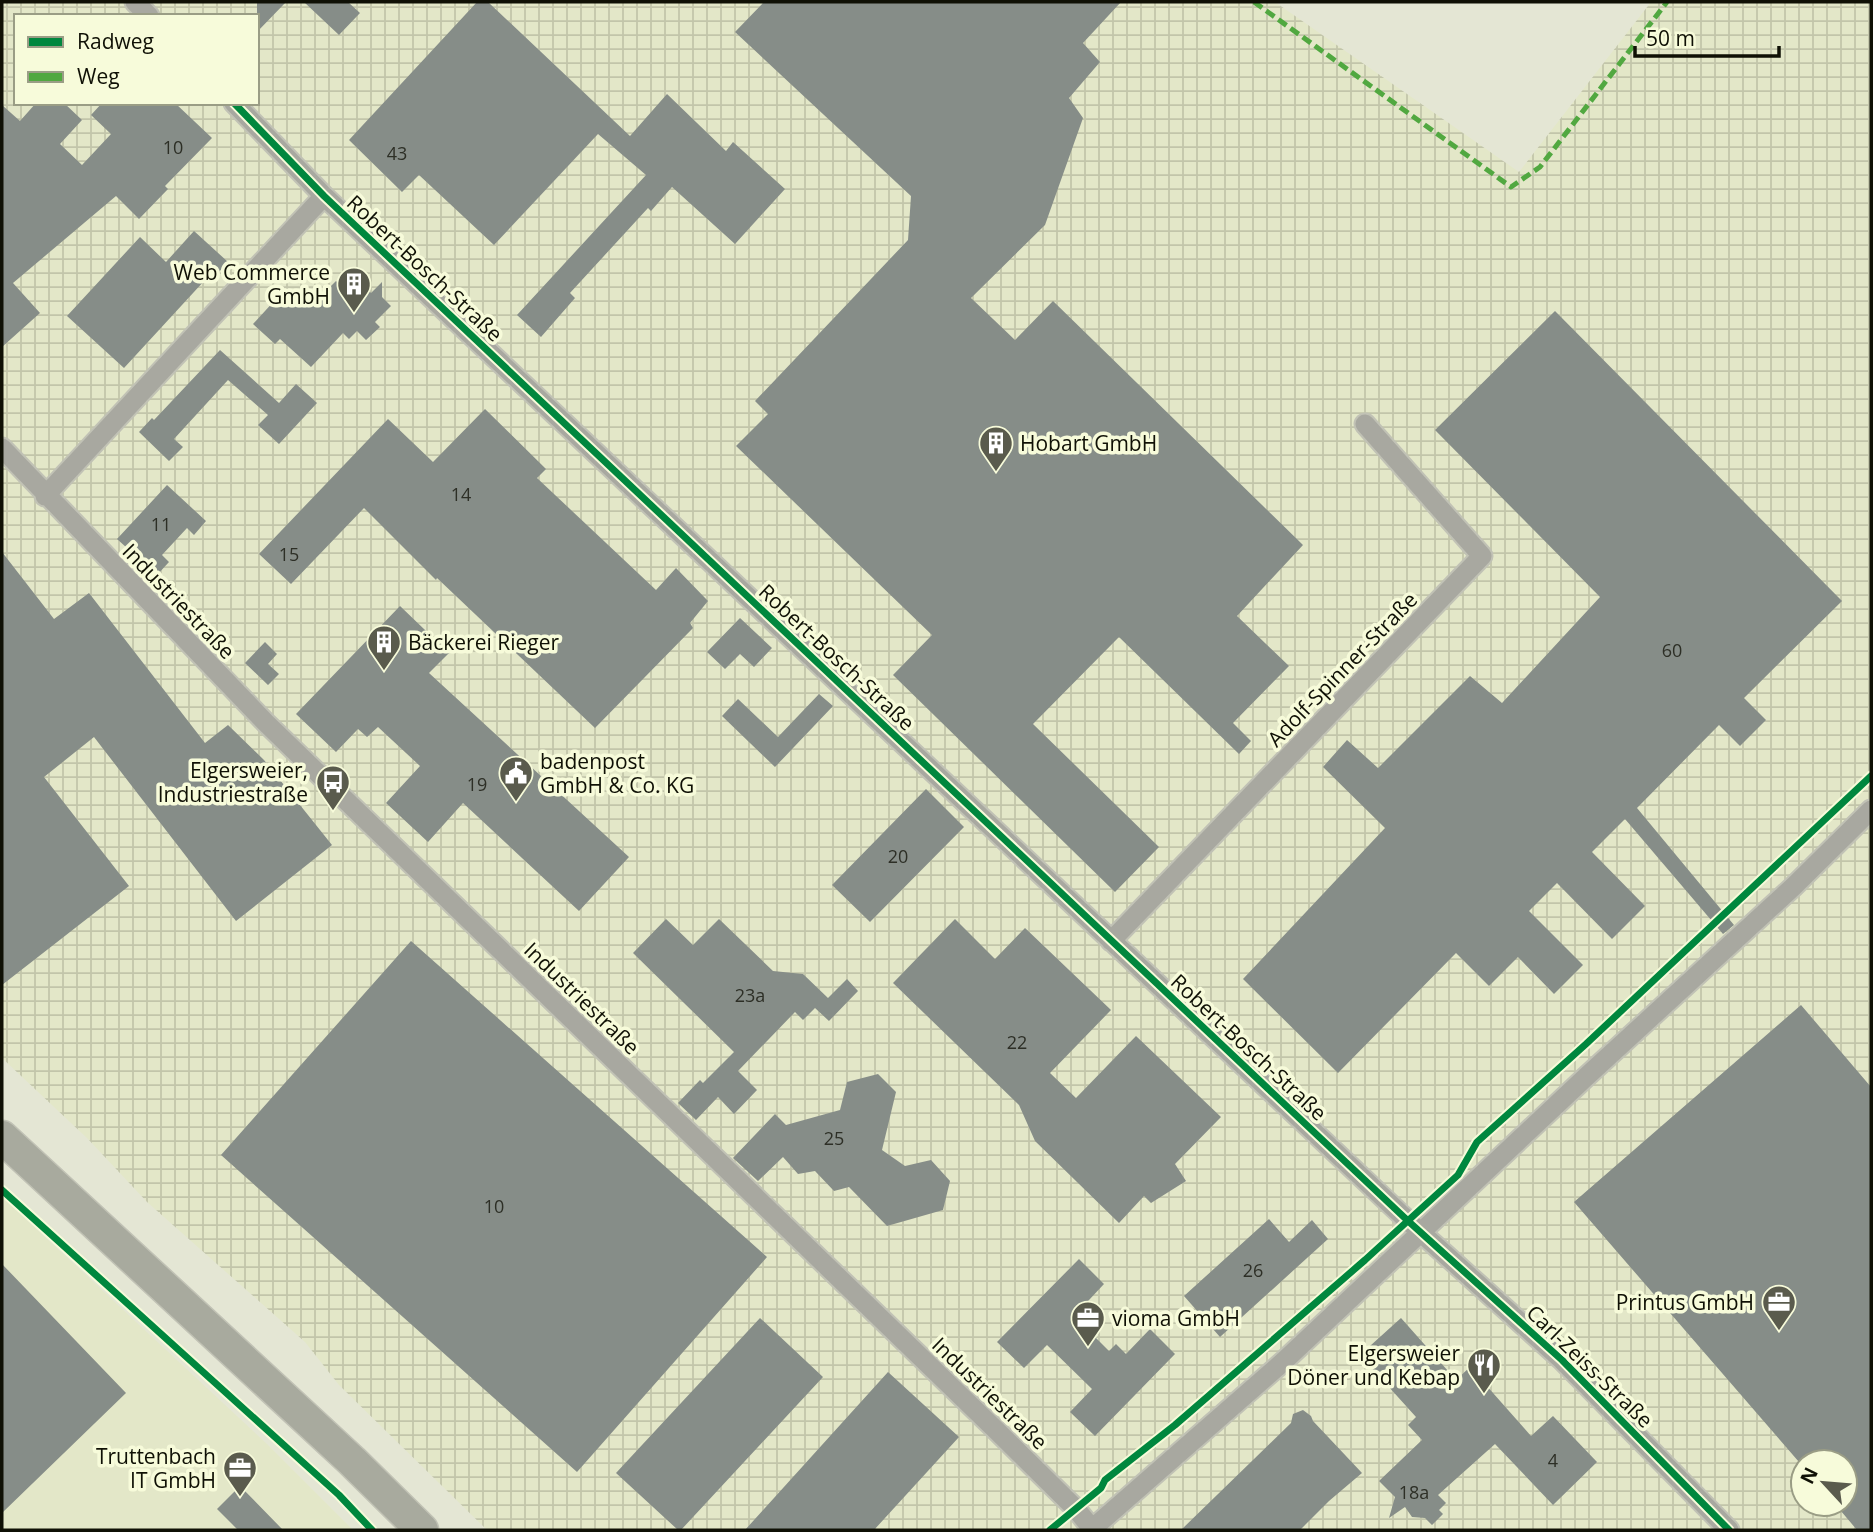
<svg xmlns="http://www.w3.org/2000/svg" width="1873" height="1532" font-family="'Open Sans',sans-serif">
<defs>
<pattern id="industrial-grid" width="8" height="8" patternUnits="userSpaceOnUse" patternTransform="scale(1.75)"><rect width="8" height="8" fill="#e3e7c8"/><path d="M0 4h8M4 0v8" fill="none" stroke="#c2c5aa"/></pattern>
</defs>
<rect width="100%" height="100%" fill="#e4e6d4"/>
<!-- built -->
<path fill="#e3e7c8" d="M2,1197L268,1445L353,1530H2Z"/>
<!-- industrial -->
<path fill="url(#industrial-grid)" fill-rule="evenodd" d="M2,2H1275L1519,172L1651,2H1871V1530H487L339,1385L305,1342L147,1202L88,1139L2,1058ZM16,16H257V103H16ZM1803,1462H1845V1504H1803Z"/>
<!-- building -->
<path fill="#868d88" d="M257,2H286L257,32Z
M304,2H348L360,13L339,35Z
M477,2H488L630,136L667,94L726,151L733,142L785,189L735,244L672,187L651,211L648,208L570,293L575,298L541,337L517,315L646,175L598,134L494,245L419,175L402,192L349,140Z
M764,2H1121L1083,43L1100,62L1069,98L1083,118L1045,225L971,298L1015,340L1053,301L1303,545L1237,616L1289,666L1233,723L1251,741L1239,754L1119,637L1033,724L1159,847L1115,892L893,675L932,635L736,446L768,414L755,401L908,240L911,196L735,32Z
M36,103H64L82,120L60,144L82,165L111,134L91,115L102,103H175L212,138L165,186L168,189L139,219L116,196L13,283L40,313L2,347V105L20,121Z
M194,231L228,262L209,283L205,280L124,368L67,316L140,237L166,262Z
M358,279L371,293L382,282V297L391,306L375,322L380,327L366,340L357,331L349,339L343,333L311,367L280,339L275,344L253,324L276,299L285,304L288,300L293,305L302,294L314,303L336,281L346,291Z
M1555,311L1842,601L1744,698L1766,720L1740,746L1719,725L1637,808L1734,925L1723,934L1625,819L1592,852L1645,906L1612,939L1557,883L1529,911L1583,965L1554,994L1518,957L1489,986L1456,953L1338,1073L1243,979L1385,828L1323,767L1347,740L1378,768L1470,676L1502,703L1600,597L1435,430Z
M220,350L279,403L296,384L317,403L279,444L258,425L268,415L228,380L174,439L183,447L169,461L139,432L152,418L154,420Z
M485,409L546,469L537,478L656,590L676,568L708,601L690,623L693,628L595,728L437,578L436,580L364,508L291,584L259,554L388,419L433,462Z
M167,485L206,521L194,535L187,528L162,555L169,562L157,575L117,539Z
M2,552L54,619L89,593L205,743L228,725L264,760L332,845L236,921L94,737L44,777L129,886L2,985Z
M400,606L449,653L429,673L629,857L579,911L463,803L428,842L386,803L420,766L378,727L367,737L358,729L336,752L296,714Z
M740,618L772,648L754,667L740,654L725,669L707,652Z
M265,642L277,654L268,664L279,674L268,685L245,663Z
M819,694L833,706L775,767L722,716L738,699L778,737Z
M926,789L964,827L870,922L832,885Z
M666,919L693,945L719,919L773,971L803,974L828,998L847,979L858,991L829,1021L815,1008L803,1020L795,1012L738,1071L757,1090L734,1114L718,1097L696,1120L678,1103L700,1080L703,1083L734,1052L633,953Z
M955,919L995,959L1025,928L1111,1010L1050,1073L1076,1098L1136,1036L1221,1117L1175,1164L1186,1181L1151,1203L1144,1196L1119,1223L1035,1141L1019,1105L893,983Z
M411,941L767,1257L577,1472L221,1155Z
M1801,1005L1871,1087V1530H1857L1835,1504H1845V1462H1799L1574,1202Z
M878,1074L896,1092L882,1150L905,1166L931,1160L950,1181L943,1210L887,1226L849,1187L834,1191L815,1171L798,1174L783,1157L758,1181L733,1158L775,1114L786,1125L840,1110L847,1082Z
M1269,1219L1289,1242L1312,1220L1328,1239L1220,1337L1184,1296Z
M1079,1259L1104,1284L1074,1316L1109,1351L1116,1344L1126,1354L1150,1329L1175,1354L1095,1436L1070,1412L1092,1389L1047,1345L1024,1368L997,1342Z
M2,1264L126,1393L2,1513Z
M760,1318L823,1377L681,1530H678L616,1473Z
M1401,1318L1456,1380L1470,1367L1531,1436L1553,1416L1597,1462L1553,1505L1495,1444L1438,1495L1446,1503L1439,1510L1443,1514L1432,1525L1425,1518L1412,1517L1405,1507L1389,1518L1395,1497L1379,1481L1422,1440L1408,1425L1416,1417L1360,1355Z
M888,1372L959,1437L874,1530H745Z
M1303,1410L1311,1416L1313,1421L1362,1473L1329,1501L1300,1530H1181L1291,1423L1293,1414Z
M240,1486L283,1530H238L217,1509Z"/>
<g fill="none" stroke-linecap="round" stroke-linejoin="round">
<!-- minor casing -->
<g stroke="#c1c2b5" stroke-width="23">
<path id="minor" d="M135,2L149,16
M234,103L324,196L1407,1220L1562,1360L1729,1530
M2,448L266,723L997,1431L1076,1509L1093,1530
M45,496L324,196
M1111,941L1482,556L1365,424
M1091,1530L1284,1361L1587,1076L1793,887L1871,810"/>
</g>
<!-- primary casing -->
<g stroke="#c1c2b5" stroke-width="35">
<path id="primary" d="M2,1137L352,1461L422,1530"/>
</g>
<!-- minor -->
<use href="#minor" stroke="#a8a8a0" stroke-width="19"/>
<!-- primary -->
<use href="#primary" stroke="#a8aa9e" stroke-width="32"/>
<!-- quiet -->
<path stroke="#51a840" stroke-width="5" stroke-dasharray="10 5" stroke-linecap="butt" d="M1254,2L1511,187L1540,167L1667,2"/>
<!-- cycleway casing -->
<g stroke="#f7fbda" stroke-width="11">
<path id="cycleway" d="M234,103L324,196L1407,1220L1562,1360L1729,1530
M2,1190L339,1495L372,1530
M1050,1530L1101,1488L1105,1480L1175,1425L1365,1260L1458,1175L1477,1142L1586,1044L1871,776"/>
</g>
<!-- cycleway -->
<use href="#cycleway" stroke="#00873e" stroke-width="7"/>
</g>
<!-- icons -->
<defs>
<g id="building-pin" transform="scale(1.75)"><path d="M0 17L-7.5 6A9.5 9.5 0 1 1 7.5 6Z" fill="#5a5b4d" stroke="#f7fbda"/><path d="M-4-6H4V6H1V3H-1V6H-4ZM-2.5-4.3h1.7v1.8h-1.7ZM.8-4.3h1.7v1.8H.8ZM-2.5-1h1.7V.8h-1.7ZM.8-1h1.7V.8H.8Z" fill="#fff"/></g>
<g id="civic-pin" transform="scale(1.75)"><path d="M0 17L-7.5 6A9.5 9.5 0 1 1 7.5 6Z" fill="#5a5b4d" stroke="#f7fbda"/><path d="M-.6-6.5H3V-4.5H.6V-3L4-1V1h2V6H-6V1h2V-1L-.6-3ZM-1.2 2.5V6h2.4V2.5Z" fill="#fff"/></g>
<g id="bus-pin" transform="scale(1.75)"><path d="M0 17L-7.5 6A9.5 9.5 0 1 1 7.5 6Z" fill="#5a5b4d" stroke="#f7fbda"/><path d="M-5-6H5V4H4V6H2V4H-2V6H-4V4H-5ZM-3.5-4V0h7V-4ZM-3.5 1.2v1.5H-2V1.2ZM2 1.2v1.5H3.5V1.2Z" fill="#fff"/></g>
<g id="office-pin" transform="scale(1.75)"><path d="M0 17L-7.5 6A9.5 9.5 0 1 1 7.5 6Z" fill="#5a5b4d" stroke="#f7fbda"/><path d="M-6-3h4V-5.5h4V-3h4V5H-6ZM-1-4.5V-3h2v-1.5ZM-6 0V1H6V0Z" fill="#fff"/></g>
<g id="restaurant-pin" transform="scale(1.75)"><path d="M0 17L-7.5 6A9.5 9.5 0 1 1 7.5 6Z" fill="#5a5b4d" stroke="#f7fbda"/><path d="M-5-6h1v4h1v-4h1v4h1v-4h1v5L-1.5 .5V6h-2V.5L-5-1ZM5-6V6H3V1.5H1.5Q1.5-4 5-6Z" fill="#fff"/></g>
</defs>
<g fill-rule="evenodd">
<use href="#building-pin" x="354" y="284"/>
<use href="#building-pin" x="996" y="443"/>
<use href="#building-pin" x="384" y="642"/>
<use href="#civic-pin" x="516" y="773"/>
<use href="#bus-pin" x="333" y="782"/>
<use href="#office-pin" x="1779" y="1302"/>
<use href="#office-pin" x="1088" y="1318"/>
<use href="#restaurant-pin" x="1484" y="1365"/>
<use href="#office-pin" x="240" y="1468"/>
</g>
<g text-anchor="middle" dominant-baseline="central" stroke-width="7" stroke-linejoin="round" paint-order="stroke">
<!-- number labels -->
<g font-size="18" fill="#2d2f26">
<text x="173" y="147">10</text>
<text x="397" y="153">43</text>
<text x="461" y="494">14</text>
<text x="161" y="524">11</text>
<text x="289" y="554">15</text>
<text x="1672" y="650">60</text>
<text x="477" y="784">19</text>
<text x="898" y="856">20</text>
<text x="750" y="995">23a</text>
<text x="1017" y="1042">22</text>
<text x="834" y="1138">25</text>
<text x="494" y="1206">10</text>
<text x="1253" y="1270">26</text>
<text x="1553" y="1460">4</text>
<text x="1414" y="1492">18a</text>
</g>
<!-- street labels -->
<g font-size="21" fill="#0f1005" stroke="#f7fbda">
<text transform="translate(425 268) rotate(43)">Robert-Bosch-Straße</text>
<text transform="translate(179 601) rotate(46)">Industriestraße</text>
<text transform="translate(837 657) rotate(43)">Robert-Bosch-Straße</text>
<text transform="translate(1342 669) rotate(-46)">Adolf-Spinner-Straße</text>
<text transform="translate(582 998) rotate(44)">Industriestraße</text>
<text transform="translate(1249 1047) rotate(43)">Robert-Bosch-Straße</text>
<text transform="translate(1590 1366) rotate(44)">Carl-Zeiss-Straße</text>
<text transform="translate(990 1393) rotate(44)">Industriestraße</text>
</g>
<!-- poi labels -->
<g font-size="21" fill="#0f1005" stroke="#f7fbda" text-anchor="end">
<text x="330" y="272">Web Commerce<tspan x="330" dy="24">GmbH</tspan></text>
<text x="1020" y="443" text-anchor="start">Hobart GmbH</text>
<text x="408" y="642" text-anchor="start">Bäckerei Rieger</text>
<text x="540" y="761" text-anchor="start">badenpost<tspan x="540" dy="24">GmbH &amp; Co. KG</tspan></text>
<text x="308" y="770">Elgersweier,<tspan x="308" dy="24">Industriestraße</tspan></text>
<text x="1754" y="1302">Printus GmbH</text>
<text x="1112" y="1318" text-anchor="start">vioma GmbH</text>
<text x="1460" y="1353">Elgersweier<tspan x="1460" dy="24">Döner und Kebap</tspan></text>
<text x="216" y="1456">Truttenbach<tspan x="216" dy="24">IT GmbH</tspan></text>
</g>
</g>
<!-- border -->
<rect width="1873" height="1532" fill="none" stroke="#0f1005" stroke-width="7"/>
<!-- legend -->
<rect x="14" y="14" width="245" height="91" fill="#f7fbda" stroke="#9a9d85" stroke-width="2"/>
<rect x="28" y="37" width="35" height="10" fill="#00873e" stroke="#9a9d85" stroke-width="2"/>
<text x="77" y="49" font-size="21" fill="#0f1005">Radweg</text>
<rect x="28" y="72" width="35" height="10" fill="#51a840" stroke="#9a9d85" stroke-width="2"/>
<text x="77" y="84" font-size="21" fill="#0f1005">Weg</text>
<!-- north arrow -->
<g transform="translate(1824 1483) rotate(296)"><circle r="33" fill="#f7fbda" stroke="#9a9d85" stroke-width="2"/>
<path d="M0-5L12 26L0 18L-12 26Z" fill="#5a5b4d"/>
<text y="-10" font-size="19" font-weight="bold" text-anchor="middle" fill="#0f1005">N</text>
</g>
<!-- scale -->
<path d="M1635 46v10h144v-10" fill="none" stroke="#0f1005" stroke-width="3.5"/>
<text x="1646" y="46" font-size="21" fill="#0f1005" stroke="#f7fbda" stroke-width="5" paint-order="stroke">50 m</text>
</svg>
